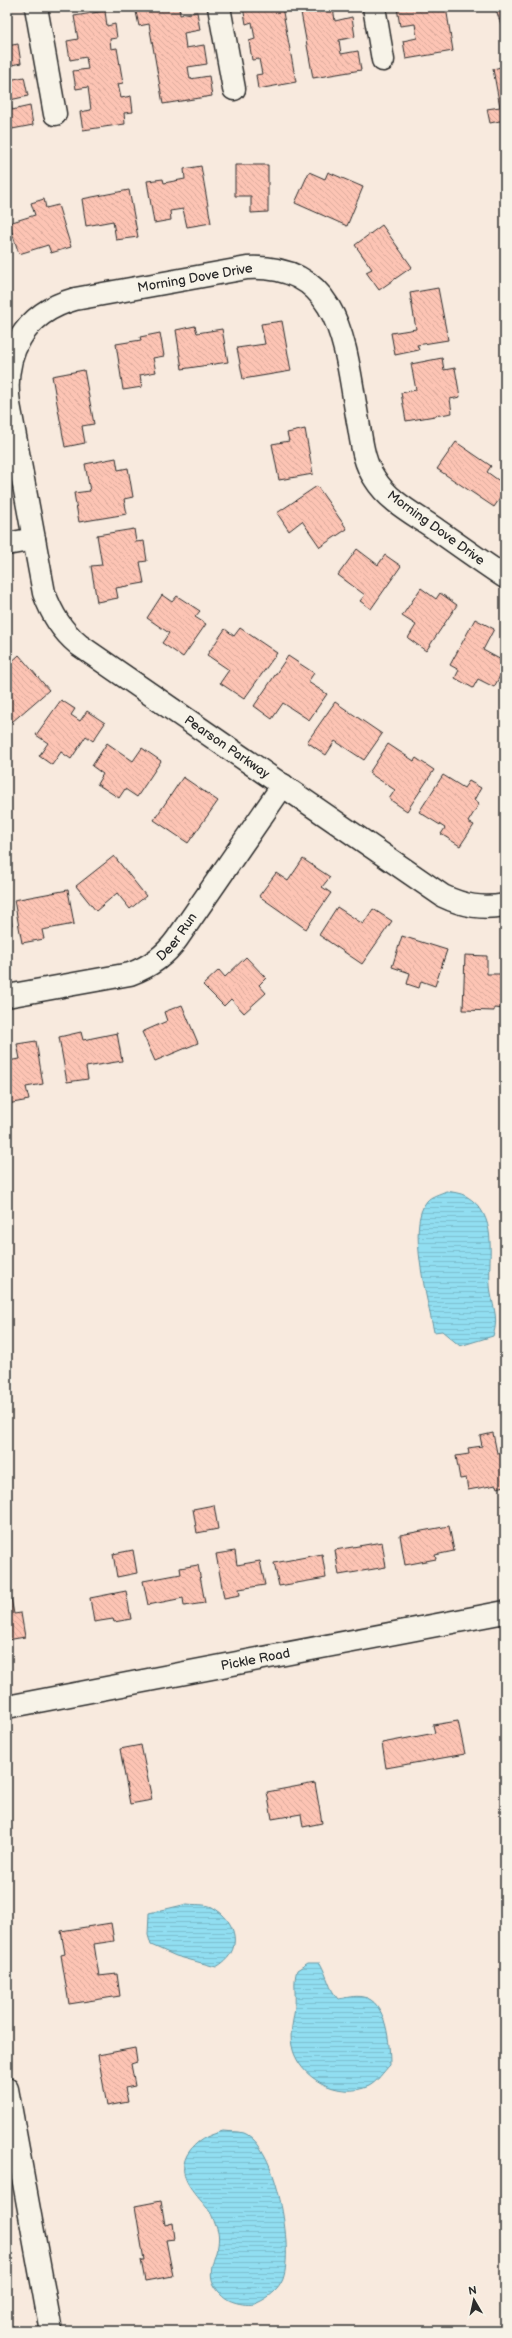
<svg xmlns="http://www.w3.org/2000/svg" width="512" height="2338" font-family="'Balsamiq Sans',sans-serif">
<defs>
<pattern id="water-rules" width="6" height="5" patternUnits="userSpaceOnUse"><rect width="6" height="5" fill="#91def1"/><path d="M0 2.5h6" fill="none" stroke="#7dbfcf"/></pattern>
<pattern id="building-back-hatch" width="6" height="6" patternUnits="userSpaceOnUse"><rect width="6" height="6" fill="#fdc4b4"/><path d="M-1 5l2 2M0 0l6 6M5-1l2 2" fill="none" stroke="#d9a99b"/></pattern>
</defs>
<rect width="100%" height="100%" fill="#f8eade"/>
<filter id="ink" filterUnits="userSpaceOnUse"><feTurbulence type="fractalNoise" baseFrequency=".025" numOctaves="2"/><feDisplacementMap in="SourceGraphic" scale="8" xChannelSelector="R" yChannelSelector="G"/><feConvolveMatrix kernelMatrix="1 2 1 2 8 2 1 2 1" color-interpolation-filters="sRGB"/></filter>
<g filter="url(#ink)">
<!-- water -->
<path fill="url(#water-rules)" stroke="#6896a2" d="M446,1191C452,1192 461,1193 466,1196C499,1215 488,1254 490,1285C491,1305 500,1315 493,1336L460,1346L442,1331L434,1332C428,1301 406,1225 427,1201C431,1196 440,1194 446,1191Z
M187,1904C194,1905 206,1904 212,1907C238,1921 244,1952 216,1967L176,1956L151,1945L148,1935L149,1913Z
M308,1963H320C327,1975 329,1989 338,1999C346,1998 355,1995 363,1997C387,2000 390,2046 390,2065C384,2071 377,2082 369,2086C339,2100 298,2078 292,2046C289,2033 294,2019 295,2006C296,1993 293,1982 297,1970Z
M223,2131C229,2132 238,2131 244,2133C277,2146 294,2249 283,2279C279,2290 268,2298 257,2303C251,2306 240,2304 234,2302C227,2300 224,2297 219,2292C199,2270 225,2251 217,2229C215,2224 213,2217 210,2212C198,2195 175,2179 187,2155C196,2140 207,2136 223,2131Z"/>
<!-- building -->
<path fill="url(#building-back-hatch)" stroke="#2b2b2b" d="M135,7H179L180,15L197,12L200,30L184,33L186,48L204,45L207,64L188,67L190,79L209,76L212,96L163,104L149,24L139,26Z
M243,7H282L296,82L258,89L256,75L262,74L259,59L252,60L249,41L255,39L252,22L246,24Z
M300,7H333L335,21L352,17L355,37L339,40L341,54L358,51L361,70L313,78Z
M446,7L453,51L406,59L403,41L417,38L415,24L400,26L397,8Z
M495,7H505V22L501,24Z
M105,11L107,26L115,24L117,38L110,39L111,49L117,48L123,83L118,84L121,98L131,96L133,112L124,113L125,124L83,130L80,112L91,110L88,87L76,89L73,71L88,69L86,57L70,60L67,41L78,39L74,16Z
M18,44L21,63L7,66V46Z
M505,66V120L490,123L487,109L500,107L493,69Z
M7,68L9,80L24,77L28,96L10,100L12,110L30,106L33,125L7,130Z
M235,165H268V212L251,213V196H235Z
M201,166L211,223L187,227L183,209L170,211L171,220L154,223L147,181L163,179L164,183L185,179L184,169Z
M309,172L325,179L328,172L363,187L347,226L295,203Z
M129,190L138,237L116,240L113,221L86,226L82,199Z
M44,199L46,208L58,205L71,247L51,253L48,245L19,254L9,223L35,215L31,203Z
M382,225L412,267L379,290L366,272L372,269L355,245Z
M438,288L448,340L417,345L419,350L395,355L391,333L416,329L410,293Z
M282,321L291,371L243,379L237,348L265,344L261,324Z
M195,326L197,333L222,329L228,362L182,369L176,330Z
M160,333L164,356L153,358L156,372L140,375L142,387L123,390L116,344L141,340L140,337Z
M442,358L444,370L455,368L460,397L450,399L452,413L406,421L401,393L416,390L411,364Z
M84,370L94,424L82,426L85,443L65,447L52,376Z
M305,429L313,474L279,480L272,444L289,441L287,433Z
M456,442L491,466L487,472L505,485V491L494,507L437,469Z
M116,458L118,470L128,468L133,497L124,499L127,514L79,522L74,493L90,491L85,464Z
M317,486L347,529L320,547L302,521L289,531L277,513Z
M134,529L136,542L144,541L147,561L140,562L144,583L116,588L118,598L97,602L91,566L102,565L97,535Z
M357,549L378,565L385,555L401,566L371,609L360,601L365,595L338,575Z
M421,588L436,599L440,593L457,605L426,651L408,638L416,625L402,616Z
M162,595L172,602L177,596L200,611L195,617L206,624L183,657L162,643L169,633L147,618Z
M475,619L494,629L483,650L505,662V667L494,687L478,679L473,688L455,678L459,670L450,665Z
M240,628L277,653L244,699L220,683L229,670L207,655L225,629L234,636Z
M19,655L49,690L12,722L7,716V666Z
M288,656L314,673L308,682L327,694L309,720L283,703L272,719L254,706Z
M61,700L75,709L71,715L80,721L87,711L105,723L93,741L86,736L71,759L61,752L52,765L39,756L48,743L36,735Z
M335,702L382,734L364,760L335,741L326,755L307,742Z
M107,743L133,761L142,748L161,761L137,797L125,789L119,798L97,784L103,774L92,766Z
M388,744L414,761L416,758L434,770L407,811L389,799L395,790L369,773Z
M443,775L464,788L469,781L481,788L474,800L479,804L468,822L474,825L460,846L441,834L445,828L419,812Z
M183,777L218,801L188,843L154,820Z
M114,856L146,896L130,909L117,893L96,911L76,886Z
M303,859L330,877L322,887L331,893L306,929L259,896L276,873L288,881Z
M68,890L74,924L42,930L44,939L22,943L14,900Z
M7,895L12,925L7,926Z
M337,907L363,924L373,909L392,921L362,964L319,935Z
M402,936L447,950L435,986L421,981L419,988L407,984L410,973L392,967Z
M465,955L487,956V974H505V1009L494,1008V1011L463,1010Z
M246,957L266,978L259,985L266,993L244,1013L231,999L224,1006L203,985L219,970L225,977Z
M182,1005L198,1043L155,1061L142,1032L167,1021L164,1012Z
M81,1032L83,1040L117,1033L122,1061L86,1067L88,1079L67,1082L59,1037Z
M36,1041L43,1084L26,1087L29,1100L7,1104V1061L20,1059L17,1044Z
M493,1433L497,1453L505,1452V1486L497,1488L496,1485L468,1490L466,1478L460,1479L456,1456L469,1454L468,1448L482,1446L480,1436Z
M214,1505L218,1529L197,1533L193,1509Z
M449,1526L454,1551L435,1555L436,1559L405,1565L400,1535Z
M382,1542L386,1567L339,1575L335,1550Z
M133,1550L137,1573L117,1577L113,1554Z
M235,1551L237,1565L260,1561L265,1585L239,1589L240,1595L224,1598L216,1554Z
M322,1554L326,1578L279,1586L274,1563Z
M198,1565L205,1603L184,1606L183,1598L148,1605L143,1581L181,1574L180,1568Z
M7,1577L14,1614L21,1613L25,1637L7,1640Z
M126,1591L131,1619L114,1622L113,1619L94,1622L90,1598Z
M458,1721L465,1754L386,1768L382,1743L435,1733L433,1725Z
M141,1745L152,1800L130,1804L120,1749Z
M315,1783L322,1823L303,1827L301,1814L272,1819L267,1792Z
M111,1923L114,1941L94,1944L99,1976L117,1974L120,1996L69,2004L61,1955L65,1954L61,1931Z
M135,2048L137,2062L131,2064L135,2086L125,2088L128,2102L107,2106L98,2055Z
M161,2201L165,2225L173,2223L175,2239L166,2240L173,2276L145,2281L141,2260H144L135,2206Z"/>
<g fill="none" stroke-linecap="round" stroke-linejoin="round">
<!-- minor casing -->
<g stroke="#2b2b2b" stroke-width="25">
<g id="minor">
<path d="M36,7L55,114"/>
<path d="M219,7L234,89"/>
<path d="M374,7L383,60"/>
<path d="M7,544L34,539"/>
<path id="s1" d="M505,577C482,562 460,546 437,530C416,515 389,502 375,479C364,463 362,445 359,427C345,355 346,263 247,268L75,299C24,313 2,354 9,404L44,593C52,614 61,630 79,645L443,896C464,906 482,909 505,905"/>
<path id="s2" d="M7,996L130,974C149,967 165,956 177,939L283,785"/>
<path id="s3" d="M7,1707L505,1612"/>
<path d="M7,2089L51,2331"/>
</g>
</g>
<!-- minor -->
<use href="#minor" stroke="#f7f3e8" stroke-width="22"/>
</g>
</g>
<g text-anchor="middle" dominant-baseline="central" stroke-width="3" stroke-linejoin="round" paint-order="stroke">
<!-- street labels -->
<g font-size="13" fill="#2b2b2b" stroke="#f7f3e8">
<text transform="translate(195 278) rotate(-10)">Morning Dove Drive</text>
<text transform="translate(436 528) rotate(36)">Morning Dove Drive</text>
<text stroke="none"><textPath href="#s1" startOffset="1186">Pearson Parkway</textPath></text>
<text stroke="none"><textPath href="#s2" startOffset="186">Deer Run</textPath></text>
<text stroke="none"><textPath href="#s3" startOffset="253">Pickle Road</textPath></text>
</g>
</g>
<!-- margin -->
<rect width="512" height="2338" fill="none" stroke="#f7f3e8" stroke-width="24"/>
<rect x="12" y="12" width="488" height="2314" fill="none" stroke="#2b2b2b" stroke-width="1.5" filter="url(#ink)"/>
<!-- north arrow -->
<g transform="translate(474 2300) rotate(351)" stroke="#f7f3e8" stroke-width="3" paint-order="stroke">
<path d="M0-3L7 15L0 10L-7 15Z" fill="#2b2b2b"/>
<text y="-6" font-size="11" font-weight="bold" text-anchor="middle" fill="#2b2b2b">N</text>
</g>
</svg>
